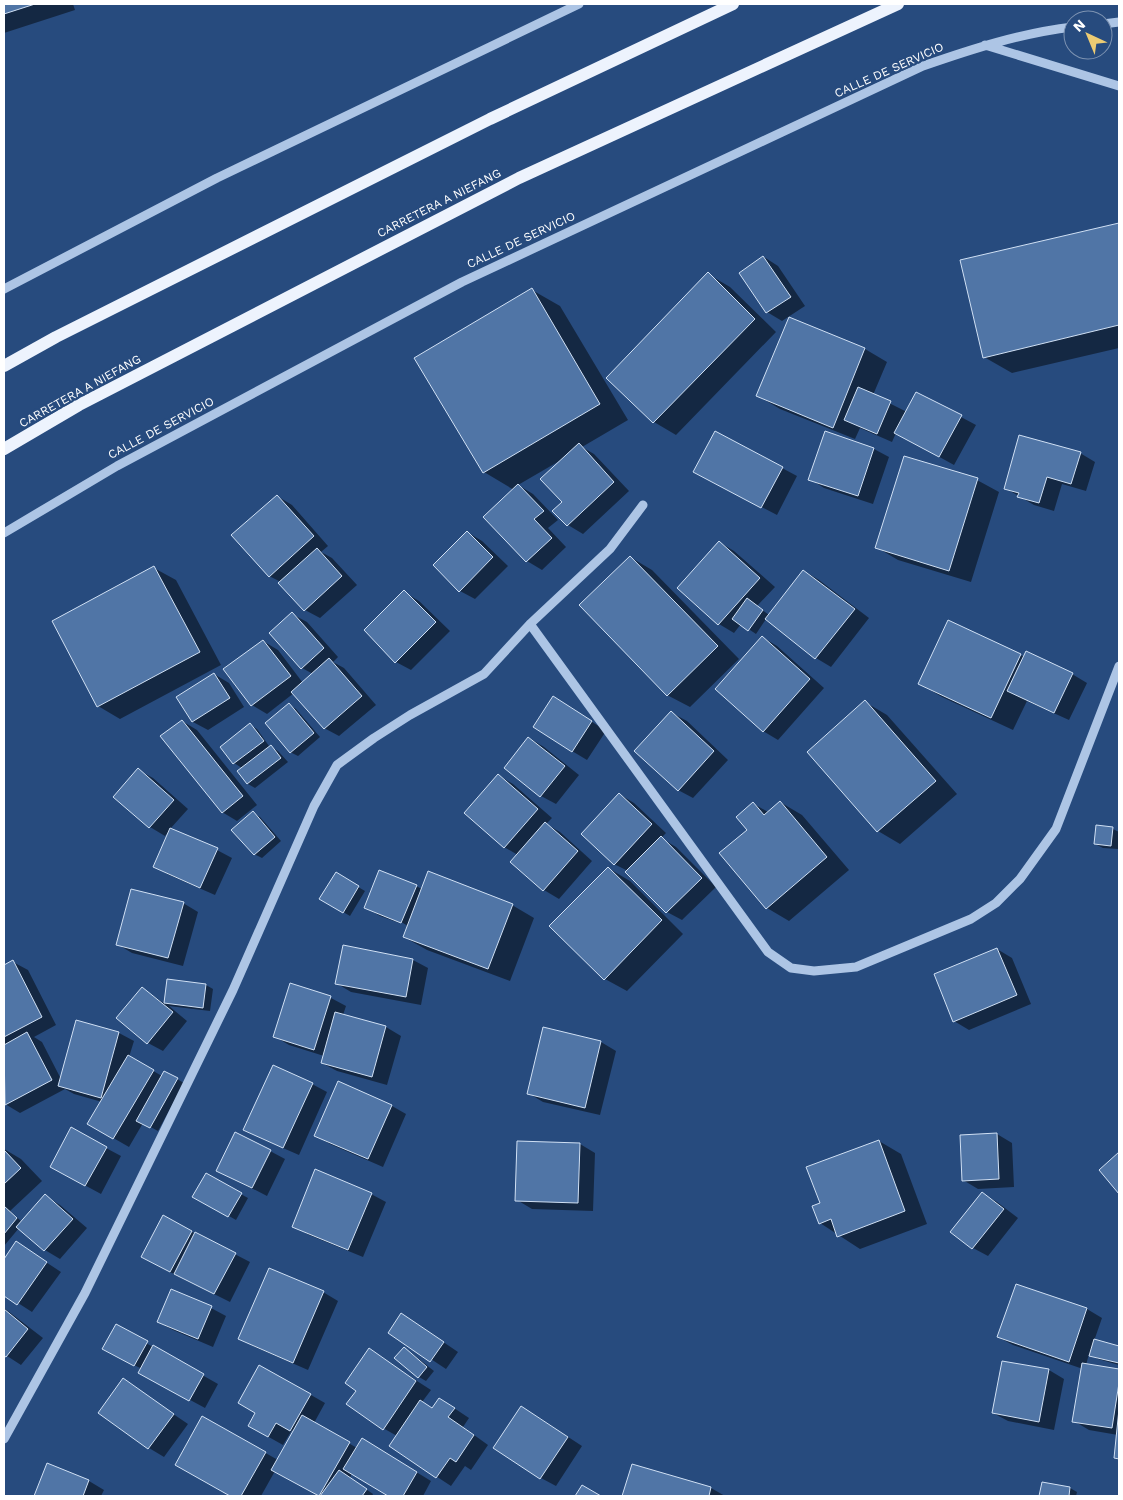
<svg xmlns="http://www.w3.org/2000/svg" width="1123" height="1500" font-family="'Work Sans',sans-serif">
<rect width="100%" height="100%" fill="#274b7e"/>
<!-- shadow -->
<path fill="#0007" d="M4,4H73L75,10L4,33Z
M1119,224V348L1012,373L984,357L962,261Z
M764,257L778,266L805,306L782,321L767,312Z
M708,274L730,287L776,332L676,435L654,422L607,378Z
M532,290L560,306L628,420L582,447L594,454L629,491L583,534L568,525L554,511L564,502L561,460L518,485L533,494L558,520L548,528L566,547L542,570L527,561L485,517L514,490L484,472Z
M789,319L865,349L887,362L873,395L907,412L961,417L976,425L954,465L896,433L892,442L860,428L855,439L780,409L758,396Z
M825,432L874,449L889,457L873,504L824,488L810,479Z
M1080,453L1095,462L1086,491L1062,484L1054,511L1034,505L1005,488Z
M782,468L797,476L777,515L710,480Z
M977,480L999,492L971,582L898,560L876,547Z
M277,496L292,505L328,546L321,552L332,558L357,585L320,618L305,610L281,582L269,576Z
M467,532L482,541L508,566L475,599L460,591Z
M719,542L734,551L775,587L757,606L769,615L804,571L819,580L869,618L831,667L816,658L766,619L756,634L741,624L734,633L719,624L678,588Z
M630,557L652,570L739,659L690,707L667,695Z
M154,568L176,580L221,665L120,719L98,706Z
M404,592L419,601L450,631L411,670L396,662Z
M292,614L307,622L338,657L333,662L344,668L376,705L339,736L324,728L294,693L267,714L252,705L263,641L278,650L303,683L313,674L302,668Z
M762,637L777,646L824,688L778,740L763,731Z
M1020,655L1072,674L1087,683L1069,720L1027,701L1013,730L942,697L920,684Z
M214,674L229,683L244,707L208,730L193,722L178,698Z
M554,697L606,731L587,760L572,751Z
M865,702L887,715L957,794L900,844L878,831Z
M289,705L296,709L320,737L298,756L290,752Z
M672,713L687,721L728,760L693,798L678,790Z
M182,721L197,730L257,805L237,821L222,812Z
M250,725L257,729L269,746L278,751L288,762L255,788L248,784L239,771L242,768L234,763Z
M529,738L544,747L579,775L556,804L541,796L506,768Z
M138,770L153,778L188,809L170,829L217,850L232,858L215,895L169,875L154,866L170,830L165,836L150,827L115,796Z
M498,775L513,784L552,818L546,824L560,832L592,861L559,899L544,890L512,862L518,855L504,847Z
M619,794L634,803L666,833L661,838L676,847L716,887L682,920L667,912L628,871L614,864Z
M780,802L802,815L849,870L789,921L767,908L721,853L748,830L754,804L768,812Z
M253,813L260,817L281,841L262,858L254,854Z
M1113,829L1119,832L1118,849L1103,848L1095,844Z
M608,868L630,881L683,934L627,991L605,979Z
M336,874L365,891L350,916L321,899Z
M416,886L422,889L512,905L534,918L510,981L427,950L404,937L408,926L396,919L395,921L402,924L380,916L365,907Z
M183,903L198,912L183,966L132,953L117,944Z
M344,947L413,960L428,968L421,1005L351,992L336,983Z
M997,949L1012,958L1031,1004L969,1030L954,1021Z
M13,962L28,970L56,1025L34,1037L42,1042L61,1079L119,1033L134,1041L129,1057L162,1076L177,1079L184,1083L158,1131L143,1123L129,1147L89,1124L102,1102L74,1094L65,1089L20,1113L5,1104L4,1101V966Z
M168,981L206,985L213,989L210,1011L169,1006L187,1021L163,1051L148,1043L143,989L165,1004Z
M291,985L331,998L346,1006L343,1015L386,1027L401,1036L387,1085L337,1071L322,1063L324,1056L289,1045L274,1036Z
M544,1028L601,1042L616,1051L600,1115L543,1102L528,1093Z
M312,1084L327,1092L299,1155L260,1138L245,1129Z
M392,1106L406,1114L383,1167L330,1144L315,1135Z
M997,1134L1012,1143L1014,1187L978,1189L963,1180Z
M879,1141L901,1154L927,1224L860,1249L820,1223L821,1204Z
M580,1144L595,1153L593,1211L532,1209L517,1200Z
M106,1148L121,1156L101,1194L66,1175Z
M4,1149L21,1159L42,1181L10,1211L22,1222L45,1196L60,1205L87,1228L60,1259L45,1250L19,1228L4,1246Z
M270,1151L285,1159L267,1196L218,1171Z
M206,1175L248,1198L236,1220L194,1196Z
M371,1194L386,1202L363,1257L309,1235L294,1226Z
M982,1194L997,1202L1018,1218L988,1256L973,1248Z
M163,1217L250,1262L230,1302L158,1266Z
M17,1243L61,1272L32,1312L4,1294V1261Z
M1016,1286L1087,1309L1102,1318L1094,1341L1119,1347V1365L1098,1359L1089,1354L1086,1365L1119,1370V1460L1115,1458L1118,1435L1089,1430L1074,1421L1083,1369L1013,1345L998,1337Z
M323,1292L338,1301L308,1370L255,1347L240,1338Z
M4,1308L43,1338L21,1365L4,1354Z
M211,1308L226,1316L213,1347L173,1330L158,1322Z
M402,1314L458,1352L446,1369L390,1332Z
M116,1326L218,1384L205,1408L155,1381L142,1369L103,1349Z
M405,1348L434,1371L426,1381L419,1377Z
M369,1350L431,1390L422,1402L433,1409L454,1408L469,1418L463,1427L488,1445L471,1470L465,1466L451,1486L390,1446L397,1436L383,1428L358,1390Z
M1003,1362L1049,1370L1064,1379L1054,1430L1008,1421L993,1413Z
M260,1366L325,1403L314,1423L357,1448H377L431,1481L423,1496H390L352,1473L350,1478L373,1494L372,1496H319L275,1471L261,1496H232L176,1465L203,1418L278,1460L294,1432L292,1430L283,1445L249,1426L257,1412Z
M123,1380L188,1424L164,1457L149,1448L100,1413Z
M536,1416L582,1446L556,1486L541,1478Z
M47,1465L89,1481L104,1490L101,1496H35Z
M633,1466L711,1488L725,1496H624Z
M1043,1483L1070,1488L1077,1492L1076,1496H1040Z"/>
<!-- building -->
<path fill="#5075a6" stroke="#d0e0f4" d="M4,4H35L4,14Z
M1119,223V325L983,358L960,260Z
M763,256L791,297L766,313L739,273Z
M708,272L755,319L653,423L606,378Z
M532,288L600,404L483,473L414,358Z
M789,317L865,348L833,428L756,396Z
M858,387L891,401L877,434L844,420Z
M916,392L962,415L939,457L894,433Z
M715,431L783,467L761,508L693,472Z
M825,431L874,448L858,496L808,480Z
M1019,435L1081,452L1071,484L1047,477L1039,503L1017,497L1019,493L1004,489Z
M579,443L614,482L567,526L552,511L562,502L540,479Z
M904,456L978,478L949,571L875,548Z
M518,484L544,511L534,519L552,538L526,562L483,517Z
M277,495L314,536L269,577L231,535Z
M467,531L493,557L459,592L433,565Z
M719,541L760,578L718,625L677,588Z
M317,548L342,576L304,611L278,583Z
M630,556L718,646L667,696L579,605Z
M154,566L200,652L97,707L52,621Z
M803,570L855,609L815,659L765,619Z
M404,590L436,622L395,663L364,630Z
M747,598L763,610L748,631L732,619Z
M292,612L324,648L301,669L269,633Z
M948,620L1021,654L991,718L918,684Z
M762,636L810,679L763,732L715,689Z
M263,640L291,676L251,706L223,669Z
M1026,651L1073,673L1054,713L1007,691Z
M329,658L362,696L324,729L291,692Z
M214,673L230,698L192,722L176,697Z
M553,696L592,721L572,752L533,727Z
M865,700L936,781L877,832L807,752Z
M289,703L314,733L290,753L265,723Z
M671,711L714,751L678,791L634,751Z
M182,720L243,796L222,813L160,736Z
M250,723L264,741L233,764L220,747Z
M528,737L565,766L540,797L504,768Z
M271,745L281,758L247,784L237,771Z
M138,768L174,800L149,828L113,797Z
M498,774L538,809L504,848L464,813Z
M619,793L652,824L614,865L581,834Z
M780,801L827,857L766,909L719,853L747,830L736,817L753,802L764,815Z
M253,811L275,837L254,855L231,830Z
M545,822L578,851L543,891L510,862Z
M1096,825L1113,827L1111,846L1094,844Z
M170,828L218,848L200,888L153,867Z
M661,836L702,878L666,913L625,872Z
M608,867L662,920L604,980L549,926Z
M379,870L417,885L401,923L364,908Z
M428,871L513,904L488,969L403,937Z
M336,872L359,886L343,913L319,899Z
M131,889L184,902L168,958L116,945Z
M343,945L413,959L406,997L335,984Z
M997,948L1017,995L953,1022L934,974Z
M13,960L42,1017L4,1037V965Z
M167,979L206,984L203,1008L164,1003Z
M290,983L331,996L314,1050L273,1037Z
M142,987L173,1012L147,1044L116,1018Z
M335,1012L386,1026L372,1077L321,1063Z
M76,1020L119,1032L101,1098L58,1086Z
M543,1027L601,1041L585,1108L527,1094Z
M27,1032L52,1080L5,1105L4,1045Z
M128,1055L154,1070L113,1139L87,1124Z
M273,1065L313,1083L283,1148L243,1130Z
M164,1071L178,1078L150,1128L136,1121Z
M338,1081L392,1105L368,1159L314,1136Z
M71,1127L107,1147L85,1186L50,1167Z
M235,1132L271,1150L252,1188L216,1171Z
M997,1133L999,1179L962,1181L960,1135Z
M879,1140L905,1211L837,1237L831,1219L819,1224L812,1206L820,1203L806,1167Z
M517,1141L580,1143L578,1203L515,1201Z
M4,1150L21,1168L4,1184Z
M1119,1152V1194L1099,1170Z
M315,1169L372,1193L348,1250L292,1227Z
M206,1173L242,1193L228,1217L192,1197Z
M982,1192L1004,1209L972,1249L950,1232Z
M45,1194L73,1219L44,1251L16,1227Z
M4,1206L17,1218L4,1234Z
M163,1215L192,1231L170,1272L141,1257Z
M195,1232L236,1253L214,1294L174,1274Z
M16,1241L47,1262L17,1305L4,1296V1259Z
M269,1268L324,1291L293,1363L238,1339Z
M1016,1284L1087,1308L1069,1362L997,1337Z
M171,1289L212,1306L198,1339L157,1322Z
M4,1309L28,1329L6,1357L4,1356Z
M401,1313L444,1342L430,1362L388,1333Z
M116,1324L148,1341L134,1366L102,1349Z
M1094,1339L1119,1346V1363L1089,1356Z
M153,1345L204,1374L189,1401L138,1373Z
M404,1347L427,1367L418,1378L394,1358Z
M369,1348L416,1381L383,1430L346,1404L356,1391L345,1383Z
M1002,1361L1049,1369L1039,1422L992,1413Z
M1082,1363L1119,1369V1383L1112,1428L1072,1422Z
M259,1365L311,1394L290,1431L276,1423L268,1437L248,1426L255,1413L238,1403Z
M123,1378L174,1414L148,1449L98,1413Z
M439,1398L455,1408L448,1417L474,1435L456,1462L450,1458L436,1478L389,1446L420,1400L432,1408Z
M521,1406L568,1437L540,1479L493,1448Z
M1119,1409V1459L1114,1458Z
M302,1415L350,1442L319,1496L271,1470Z
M202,1416L266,1452L241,1496H230L175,1465Z
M362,1438L417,1472L403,1496H388L343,1469Z
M47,1463L89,1480L83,1496H34Z
M632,1464L711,1487L709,1496H622Z
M339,1470L367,1489L362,1496H320Z
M1042,1482L1070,1487L1069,1496H1039Z
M582,1485L601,1496H575Z"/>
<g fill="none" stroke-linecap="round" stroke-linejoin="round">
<!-- minor -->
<path stroke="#adc5e5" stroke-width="9" d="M1103,24L1119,22
M985,45L1119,86
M4,289L217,178L579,4
M4,533L117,466L462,282L923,66C972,49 1021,33 1073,27
M530,624L768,952L791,968L814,971L856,967L971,919L996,903L1020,879L1056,829L1119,666
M4,1439L85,1293L233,990L314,806L337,765L374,738L410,715L484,674L530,624L610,549L643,505"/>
<!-- major -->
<path stroke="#edf3fd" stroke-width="12" d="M4,366L56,337L490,119L733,4
M4,449L79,405L519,178L898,4"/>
</g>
<g text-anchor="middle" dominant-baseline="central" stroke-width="4.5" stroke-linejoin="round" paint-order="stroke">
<!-- street labels -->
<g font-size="12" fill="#fff" stroke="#274b7e">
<text transform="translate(889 70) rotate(-24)">CALLE DE SERVICIO</text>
<text transform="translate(439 203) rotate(-27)">CARRETERA A NIEFANG</text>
<text transform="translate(521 240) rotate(-25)">CALLE DE SERVICIO</text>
<text transform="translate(80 391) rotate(-29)">CARRETERA A NIEFANG</text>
<text transform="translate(161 428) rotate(-28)">CALLE DE SERVICIO</text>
</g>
</g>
<!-- border -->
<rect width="1123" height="1500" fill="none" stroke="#ffffff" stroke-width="10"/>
<!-- north arrow -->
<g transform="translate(1088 35) rotate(316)"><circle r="24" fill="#274b7e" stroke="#7d93b2"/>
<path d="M0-4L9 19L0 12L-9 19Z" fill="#edcc73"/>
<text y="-8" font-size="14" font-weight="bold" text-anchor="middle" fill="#ffffff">N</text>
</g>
</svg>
